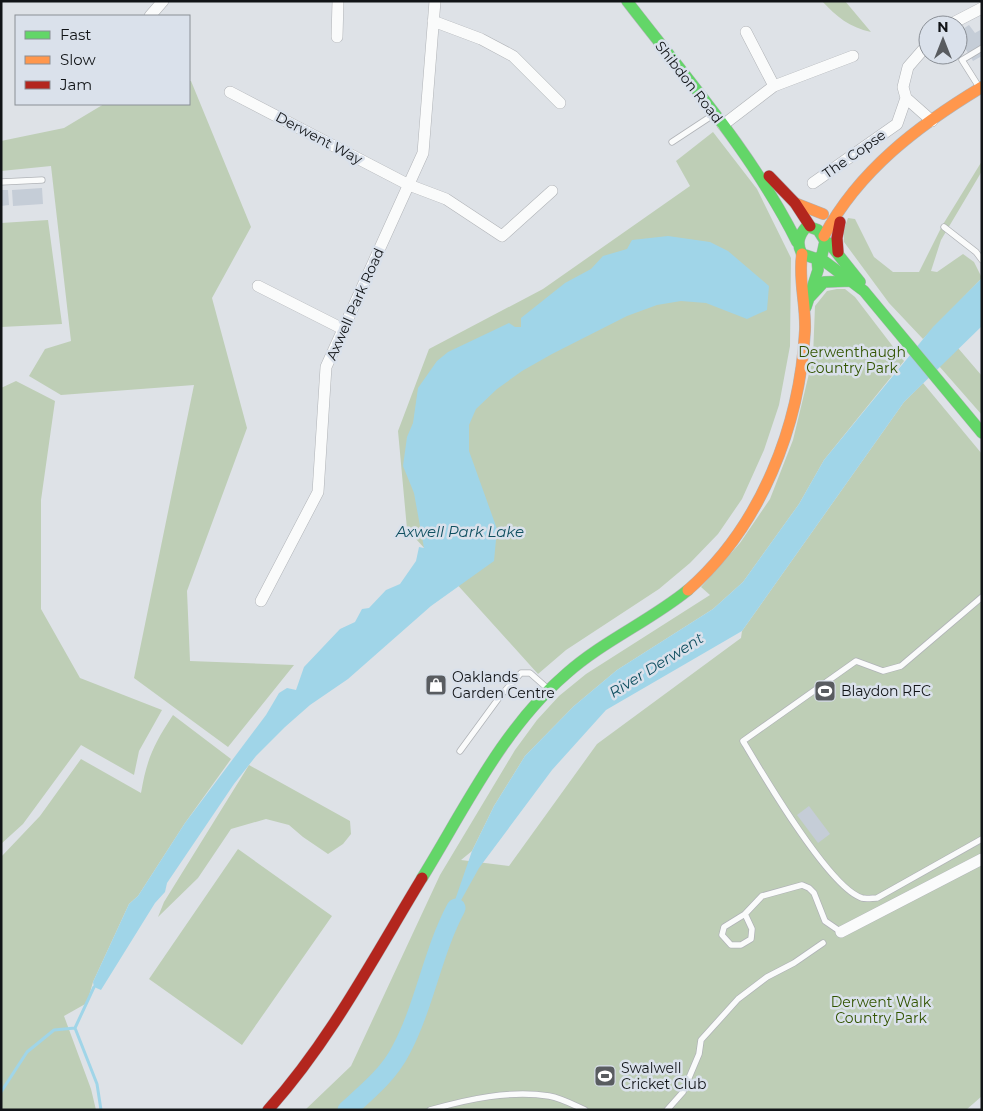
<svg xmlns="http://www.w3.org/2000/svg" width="983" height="1111" font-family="Montserrat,sans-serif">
<rect width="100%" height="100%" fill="#dee2e7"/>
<!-- green -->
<path fill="#beceb6" d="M822,1H845L871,32C849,27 837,17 822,1Z
M189,81H191L251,227L212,298L247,428L187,591L190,661L294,665L228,747L134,678L194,385L61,395L29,376L45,349L71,341L51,166L1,171V141L64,128L104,104H189Z
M713,132L757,189L791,258L790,346L779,405L764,450L742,499L718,534L690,563L659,589L566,650L538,674L407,529L398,431L429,349L543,289L690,186L676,161Z
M982,161V171L941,240L931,271L937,272L963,254L974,262L982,278L923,339L889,303L844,242V229L848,218L855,219L874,257L893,272H919L942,226Z
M48,220L62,324L1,327V223Z
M837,289H845L855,297L904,361L824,460L799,504L743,582L713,609L617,670L574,706L525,756L494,806L472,851L461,860L509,866L597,744L741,638L742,631L904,402L923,383L982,454V1096L966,1110H305L351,1066L440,875L515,750L537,720L559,696L586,674L710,595L701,587L740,543L770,499L793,440L813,357L815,306L827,291Z
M958,348L982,376V415L939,366Z
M16,381L55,401L41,500V609L80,678L162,710L139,751L134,775L81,745L23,824L1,844V388Z
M173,715L231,759L185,823L138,896L129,904L93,982L87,1003L64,1016L91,1089L96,1110H1V857L40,816L81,759L141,793C147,758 154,744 173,715Z
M249,765L350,821L351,834L343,844L328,854L303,837L289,825L266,819L231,829L198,878L158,917L164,902Z
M238,849L332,916L242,1045L149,979Z"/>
<!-- water -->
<path fill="#a0d5e8" d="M668,236L710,242L728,251L769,286L767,310L747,319L706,303L681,301L657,305L627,316L552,354L522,371L497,389L476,409L469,425V451L497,529L494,561L431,606L348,679L310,705L285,727L256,756L234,784L167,883L165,892L155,903L101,990L94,987L93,982L129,904L138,896L185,823L266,715L279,693L287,688L296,690L304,667L340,629L355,622L362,609L369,608L386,590L400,584L416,561L419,547L424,548L414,493L403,466L407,437L413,423L418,388L437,361L448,352L509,323L515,327H521V318L565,283L591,269L603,256L627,249L632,240Z
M982,278V326L904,402L742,631L606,710L552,770L479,868L445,929L472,851L494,806L525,756L574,706L617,670L713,609L743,582L799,504L824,460L933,327Z"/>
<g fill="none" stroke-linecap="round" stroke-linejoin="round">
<!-- stream -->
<path stroke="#a0d5e8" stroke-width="3" d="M94,987L75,1028L97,1084L101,1110
M1,1092L27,1052L54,1030L75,1028"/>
<!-- river -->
<path stroke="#a0d5e8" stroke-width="19" d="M347,1110C367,1092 389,1074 401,1050C425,1005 432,953 456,908"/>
</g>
<!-- building -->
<path fill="#c5cdd7" d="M969,25L975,33L982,29V56L973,61L958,37V32Z
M42,188L43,204L13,206L12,190Z
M1,190H8L9,205L1,206Z
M809,806L830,834L818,843L797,815Z"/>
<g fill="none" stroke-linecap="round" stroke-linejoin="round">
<!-- lane casing -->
<g stroke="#b0b3b7" stroke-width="7">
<path id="lane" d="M979,87L962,60L982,48
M672,142L713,115
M1,182L42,180
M944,227L976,252L982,260
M982,597L901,666L883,671L856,661L743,741C762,773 829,888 862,898C866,899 873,898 877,898L982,839
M460,751L501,695L521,673H530L547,688
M745,914L752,929L751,939L741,945H731L722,935L724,927L745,914L762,896L802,885L809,888L814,893L825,921L841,932
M430,1110C468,1099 510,1090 549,1096C561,1098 574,1105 585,1110
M667,1110L683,1092L699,1054L701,1040L738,999L767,977L794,963L823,943"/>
</g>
<!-- street casing -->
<g stroke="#b0b3b7" stroke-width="12">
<path id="street" d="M150,16L163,1
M433,21L481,39L513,56L560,103
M949,25L982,8
M746,32L774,86
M337,37L338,1
M230,92L409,185L446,199L502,236L552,191
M906,98L932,121
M723,125L774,86L853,56
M813,183L897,124L906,98L903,87L908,67L928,44
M258,286L343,329
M261,601L318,492L326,367L423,153L435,1
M841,932L982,859"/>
</g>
<!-- fast casing -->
<g stroke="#b0b3b7" stroke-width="12">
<path id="fast" d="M627,1C687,79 753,154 797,242
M807,226L818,230L825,241L822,255L817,259L802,254C796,243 799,235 807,226Z
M829,243L860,282
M820,258L864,291L982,433
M810,297L824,282L851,281
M806,307L818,270L817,259
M422,878C465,808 503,728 566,674C603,641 650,621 688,590"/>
</g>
<!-- slow casing -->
<g stroke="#b0b3b7" stroke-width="12">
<path id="slow" d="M795,203L823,214
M824,236C859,170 919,125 982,87
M688,590C761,526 800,426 805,330C806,304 798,279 802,254"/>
</g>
<!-- jam casing -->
<g stroke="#b0b3b7" stroke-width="12">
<path id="jam" d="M769,176L795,203L810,226
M838,252L837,238L840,222
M268,1110C330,1041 374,957 422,878"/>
</g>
<!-- lane -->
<use href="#lane" stroke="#fafbfb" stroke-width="5.5"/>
<!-- street -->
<use href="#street" stroke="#fafbfb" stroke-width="11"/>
<!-- fast -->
<use href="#fast" stroke="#63d668" stroke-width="11"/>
<!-- slow -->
<use href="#slow" stroke="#ff974d" stroke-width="11"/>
<!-- jam -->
<use href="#jam" stroke="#b3261e" stroke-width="11"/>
</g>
<!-- icons -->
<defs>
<g id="shop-square" transform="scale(1.125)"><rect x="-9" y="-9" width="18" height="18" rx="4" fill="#595c60" stroke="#dae1eb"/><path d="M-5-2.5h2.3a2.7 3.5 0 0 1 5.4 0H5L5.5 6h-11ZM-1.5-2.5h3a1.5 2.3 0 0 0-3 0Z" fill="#fff"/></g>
<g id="stadium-square" transform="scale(1.125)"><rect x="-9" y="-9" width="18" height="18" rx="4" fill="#595c60" stroke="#dae1eb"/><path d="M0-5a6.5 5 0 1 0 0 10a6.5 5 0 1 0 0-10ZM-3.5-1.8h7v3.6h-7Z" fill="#fff"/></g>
</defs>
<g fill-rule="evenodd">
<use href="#shop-square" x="436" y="685"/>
<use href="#stadium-square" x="825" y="691"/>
<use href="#stadium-square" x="605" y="1076"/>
</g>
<g text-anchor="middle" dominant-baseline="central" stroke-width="5" stroke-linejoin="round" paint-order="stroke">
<!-- street labels -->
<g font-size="14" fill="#111417" stroke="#dae1eb">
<text transform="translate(689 82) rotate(52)">Shibdon Road</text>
<text transform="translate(319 138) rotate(28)">Derwent Way</text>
<text transform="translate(854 154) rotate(-35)">The Copse</text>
<text transform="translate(355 304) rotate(-66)">Axwell Park Road</text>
</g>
<!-- park labels -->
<g font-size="14" fill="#325400" stroke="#dae1eb">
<text x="852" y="352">Derwenthaugh<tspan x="852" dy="16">Country Park</tspan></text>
<text x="881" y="1002">Derwent Walk<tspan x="881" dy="16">Country Park</tspan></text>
</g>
<!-- poi labels -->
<g font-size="14" fill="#111417" stroke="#dae1eb" text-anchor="start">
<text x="452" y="677">Oaklands<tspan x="452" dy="16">Garden Centre</tspan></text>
<text x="841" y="691">Blaydon RFC</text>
<text x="621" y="1068">Swalwell<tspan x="621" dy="16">Cricket Club</tspan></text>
</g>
<!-- water labels -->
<g font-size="15" font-style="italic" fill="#105061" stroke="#dae1eb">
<text x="460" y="531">Axwell Park Lake</text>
<text transform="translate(656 665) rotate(-32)">River Derwent</text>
</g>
</g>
<!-- border -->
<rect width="983" height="1111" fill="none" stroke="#111417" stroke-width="5"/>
<!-- legend -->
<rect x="15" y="15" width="175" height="90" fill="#dae1eb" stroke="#8a8f96"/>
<rect x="25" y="31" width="25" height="8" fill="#63d668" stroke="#8a8f96"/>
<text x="60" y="40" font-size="15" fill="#111417">Fast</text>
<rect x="25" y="56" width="25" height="8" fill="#ff974d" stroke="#8a8f96"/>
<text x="60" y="65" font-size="15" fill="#111417">Slow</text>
<rect x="25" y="81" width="25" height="8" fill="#b3261e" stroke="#8a8f96"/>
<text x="60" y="90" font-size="15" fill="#111417">Jam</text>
<!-- north arrow -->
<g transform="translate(943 40)"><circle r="24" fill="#dae1eb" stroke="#8a8f96"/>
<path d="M0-4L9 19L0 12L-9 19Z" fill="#595c60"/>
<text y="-8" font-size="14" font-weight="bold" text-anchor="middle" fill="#111417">N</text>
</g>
</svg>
